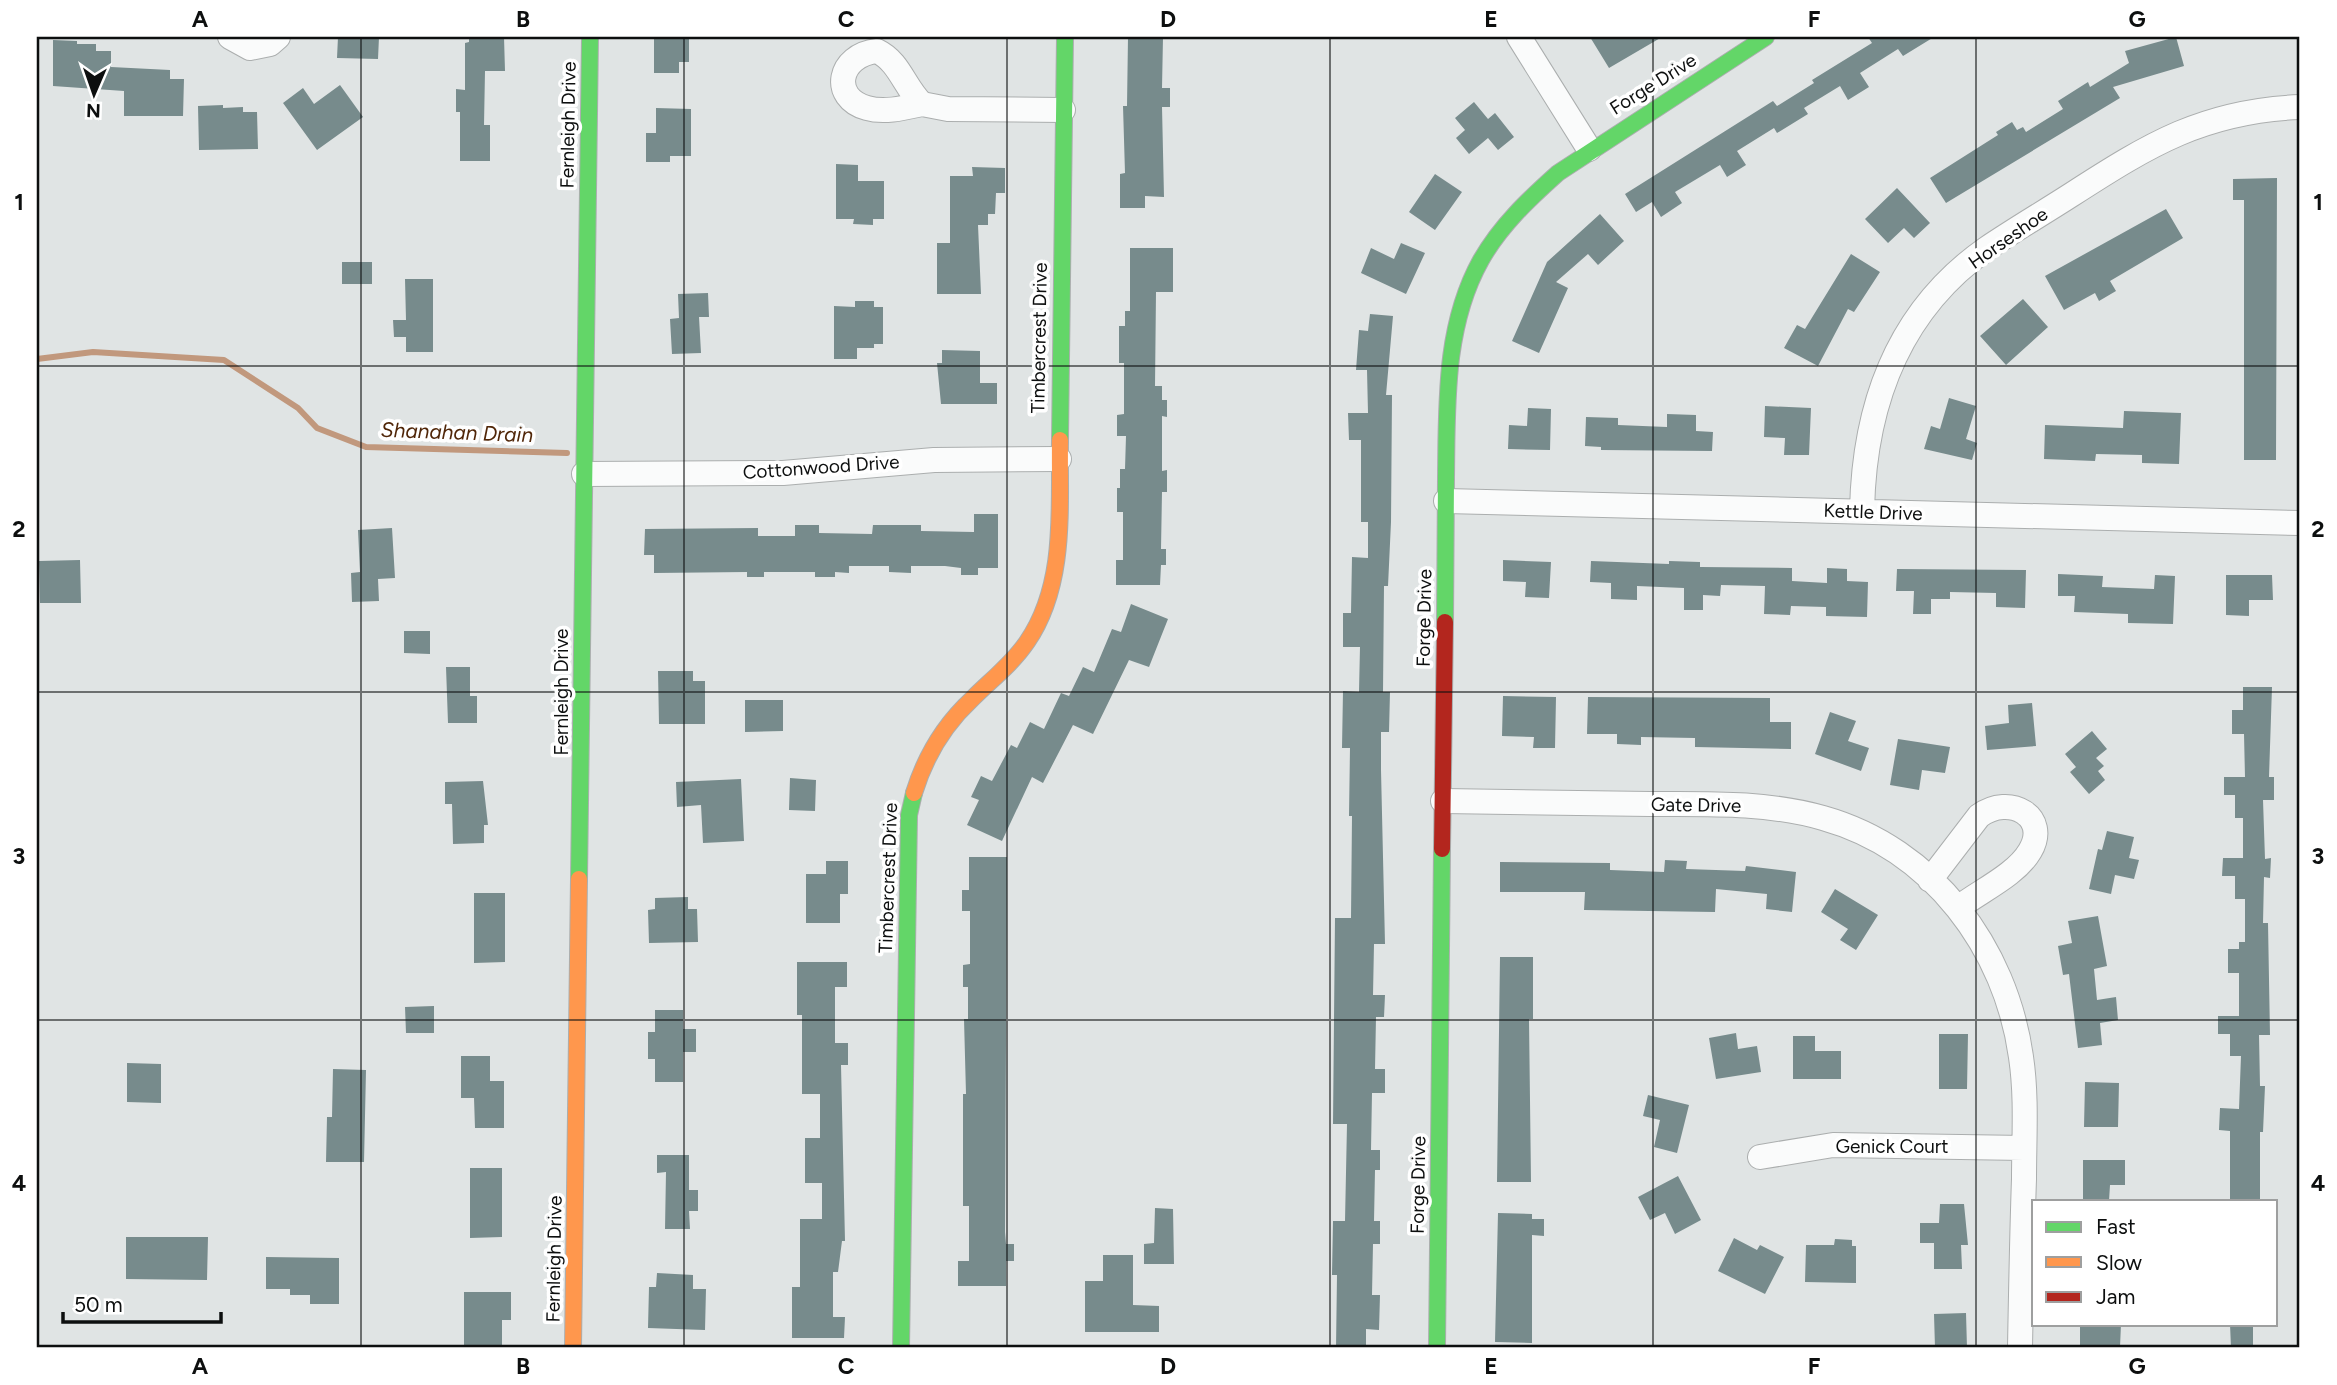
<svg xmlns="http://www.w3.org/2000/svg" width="2337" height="1385" font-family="Figtree,sans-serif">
<rect width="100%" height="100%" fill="#e0e4e4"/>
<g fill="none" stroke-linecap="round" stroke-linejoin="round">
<!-- stream -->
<path stroke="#c1987d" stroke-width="6" d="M37,359L93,352L224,360L298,408L317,428L366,447L567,453"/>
</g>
<!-- building -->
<path fill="#778b8c" d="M338,37H379L378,59L337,58Z
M469,37H504L505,71H485L484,125H490V161H460V112H456V89L465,90V43L469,42Z
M654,37H689V62H679V73H654Z
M1128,37H1163L1162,88H1170V107H1162L1164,197L1145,196V208H1120V174L1125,173L1123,106H1127Z
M1590,37H1662L1609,68Z
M1868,37H1934L1903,56L1898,49L1860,73L1869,87L1848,100L1840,86L1804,108L1808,114L1777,133L1774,128L1737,151L1746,165L1727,177L1720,165L1675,192L1682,203L1661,217L1652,202L1636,212L1625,194L1773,101L1777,106L1814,83L1812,80L1872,43Z
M2176,37L2184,66L2113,87L2120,98L1946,203L1930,178L1998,135L1996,132L2012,122L2017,130L2023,127L2026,132L2063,109L2058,101L2088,82L2090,87L2129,63L2125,51Z
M53,40L77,41V44H96V51H111V67L170,70V79H184L183,116H124V91L53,86Z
M340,85L363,117L317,150L283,103L303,88L314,104Z
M1474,102L1488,119L1495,113L1514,137L1498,150L1488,138L1469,154L1456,138L1465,130L1455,118Z
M223,105V108L243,107V112H257L258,149L199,150L198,106Z
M656,108L691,109V156H670V162H646V133H656Z
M836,164L858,165V181H884V219H873V225L853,224L854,219H836Z
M972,167L1005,168V193H996L995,214H988V225H978L981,294H937V243H950V176H973Z
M1435,174L1462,192L1435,230L1409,212Z
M2277,178L2276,460H2244V200H2233V179Z
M1897,188L1930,223L1914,238L1904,228L1888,243L1865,219Z
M2166,209L2183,238L2110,281L2116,291L2099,301L2095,293L2064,310L2045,276Z
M1600,214L1624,241L1598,265L1588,254L1556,282L1568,288L1539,353L1512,341L1547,262Z
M1401,243L1425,253L1406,294L1361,273L1371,248L1394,259Z
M1130,248H1173V292H1156L1155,386H1162V400H1167V417L1162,416V471L1167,470V492H1162L1161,549H1166V565H1161L1160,585H1116V560H1123V512H1117V488H1120V469H1125L1126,436H1117V415L1124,414V363H1119V326H1125V311H1130Z
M1851,254L1880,272L1854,312L1848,309L1818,366L1784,348L1797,325L1805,329Z
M342,262H372V284H342Z
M405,279H433V352H406V337H394L393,320H406Z
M708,293L709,317H699L701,353L672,354L670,319L679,318L678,294Z
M2023,299L2048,327L2006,365L1980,336Z
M855,301H874V307H883V344H874V348H857V359H834V306L855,307Z
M1370,314L1393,316L1386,395H1392L1391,522L1388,586H1384L1383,692H1390L1389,732H1381V770L1385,944H1374L1373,995H1385L1384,1017H1376L1375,1069H1385V1093H1372L1371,1150H1380V1170H1375L1374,1221H1380V1244H1373L1372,1295H1380L1379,1330L1366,1329V1348H1336L1337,1275H1332L1333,1221H1345L1347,1124H1333L1335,918H1351L1352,816H1349L1350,748H1342L1343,691L1359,692L1360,647H1343V613H1351L1352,557L1368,558V522H1361V440H1349L1348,413H1368L1367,370H1356L1359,330L1368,331Z
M942,350L980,351V383H997V404H941L937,363H942Z
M1949,398L1976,406L1966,439L1977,443L1972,460L1924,449L1931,426L1940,429Z
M1765,406L1811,408L1809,455H1784L1785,438L1764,437Z
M1528,408L1551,409L1550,450L1508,449L1509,425L1527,426Z
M2124,411L2181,413L2179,464L2142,463V455L2096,454L2095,461L2044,459L2045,425L2123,428Z
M1667,414L1696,415V431L1713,432L1712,451L1601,450V447L1585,446L1586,417L1618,418V425L1667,427Z
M974,514H998V568H978V575H961V568L945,566H911V573L889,572V566H849V573L835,572V577H815V572H764V577H747V572L654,573V555H644L645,529L758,528V536H795V525H819V533L872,534L873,525H921V531L974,532Z
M392,528L395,578L378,579L379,601L352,602L351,573L360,572L358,530Z
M80,560L81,603H40L39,561Z
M1503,560L1551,562L1549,598L1525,597L1526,582L1503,581Z
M1591,561L1669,564V561L1700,562V567L1792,568V581L1827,583V568L1847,569V581L1868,582L1867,617L1826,616V607L1791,606L1790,615L1764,614L1765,586L1721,585L1720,596L1703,595V610H1684V588L1637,586V600L1611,599V583L1590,582Z
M1897,569L2026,570L2025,608L1996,607V593L1950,592V599H1931V614H1913L1914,591H1896Z
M2058,574L2103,576L2102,587L2154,589L2155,575L2175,576L2173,624L2128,623V614L2074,612L2075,596H2058Z
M2226,575H2272L2273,600H2249V616L2226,615Z
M1131,604L1168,619L1149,667L1129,660L1093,734L1073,725L1043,783L1032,777L1002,841L967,825L979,800L971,797L981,776L992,781L1011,745L1017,748L1030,722L1044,729L1061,693L1069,696L1083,667L1094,672L1112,629L1121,632Z
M404,631H430V654L404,653Z
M446,667H470V696H477V723H448Z
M658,671H693V681H705V724H659Z
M2243,687H2272L2269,777H2274V800H2263L2265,859L2271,858L2270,878L2264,877L2263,923H2268L2270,1035H2259L2260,1086H2265L2263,1132H2260V1201H2230V1131L2219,1130L2220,1108L2239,1109L2241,1056H2230V1034H2218V1016H2239V973H2228V949H2239V942H2245V899H2235V876H2222L2223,858H2243V818H2235V795H2224V777H2245L2244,734H2232V710H2243Z
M1503,696L1556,697L1555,748H1533L1534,737L1502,736Z
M1588,697L1770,698V722H1791V749L1695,747V738L1641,737V745L1617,744V734H1587Z
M745,700H783V731L745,732Z
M2032,703L2036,746L1987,750L1985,726L2009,723L2008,705Z
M1830,712L1856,721L1848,741L1869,748L1861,771L1815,754Z
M2092,731L2107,749L2096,758L2104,766L2098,771L2105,780L2089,794L2070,772L2076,767L2065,754Z
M1898,739L1950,747L1945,773L1922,770L1919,790L1890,785Z
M790,778L816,780L815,811L789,810Z
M741,779L744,841L703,843L701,805L677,807L676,782Z
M483,781L488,825H484V843L453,844L452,804H445V782Z
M2107,831L2134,837L2129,858L2139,860L2134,879L2115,875L2111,894L2089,889L2098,849L2102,850Z
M969,857H1007L1005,1232L1006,1244H1014V1261H1006V1286H958V1261H969V1206H963V1094H966L964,1019H968V987H963V965L970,964V911H962V890H969Z
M1665,860L1687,861L1686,869L1745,871L1746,866L1796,872L1792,912L1766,909L1767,894L1716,889L1715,912L1584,910L1585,892H1500V862L1610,863V870L1664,872Z
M826,861H848V894H840V923H806V874H826Z
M1835,889L1878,915L1856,950L1840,940L1848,929L1821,912Z
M474,893H505V962L474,963Z
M688,897V909H697L698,942L649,943L648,910L655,909V898Z
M2098,916L2107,966L2094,969L2097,1000L2116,997L2118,1020L2100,1023L2102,1045L2078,1048L2069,974L2063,975L2058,946L2072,943L2068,921Z
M1500,957H1533V1019H1529L1531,1182H1497Z
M797,962H847V987H835V1043H848V1065H841L845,1241H842L838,1272H833V1317H845L844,1338H792V1287H800V1219H822V1183H805V1138H820V1094H802V1015H797Z
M434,1006V1033H406L405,1007Z
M655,1010H683V1029H696V1052H683V1082H655V1059H648V1032H655Z
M1736,1033L1738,1049L1757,1046L1761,1072L1716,1079L1709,1038Z
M1939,1034H1968L1967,1089H1939Z
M1793,1036H1815V1051H1841V1079H1793Z
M461,1056H490V1081H504V1128H475L474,1098H461Z
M127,1063L161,1064V1103L127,1102Z
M333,1069L366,1070L364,1162H326L327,1117H332Z
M2085,1082L2119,1083L2118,1127H2084Z
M1648,1095L1689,1105L1677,1153L1654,1147L1660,1120L1643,1116Z
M657,1155H689V1190H698V1211H689L690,1229H665L666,1172L657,1173Z
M2083,1160H2125V1185H2110L2109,1201H2083Z
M470,1168H502V1237L470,1238Z
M1678,1176L1701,1220L1675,1234L1665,1213L1650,1220L1638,1197Z
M1940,1204H1964L1968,1245H1961L1962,1269H1934V1243H1920V1223H1939Z
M1155,1208L1173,1209L1174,1264H1144V1244L1154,1243Z
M1498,1213L1532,1214V1219H1544V1236L1532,1235V1343L1495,1342Z
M126,1237H208L207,1280L126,1279Z
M1734,1238L1757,1250L1760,1245L1784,1257L1765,1294L1718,1271Z
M1835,1239L1852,1240V1246H1856V1283L1805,1282L1806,1245H1834Z
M1103,1255H1133V1305L1159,1306V1332H1085V1281H1103Z
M266,1257L339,1258V1304H310V1295H290V1289H266Z
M657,1273L693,1275V1289H706L705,1330L648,1328L649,1287H656Z
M464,1292H511V1320H502V1348H464Z
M1966,1313L1967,1348H1935L1934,1314Z
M2080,1324H2121L2120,1347L2080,1348Z
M2230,1324H2253V1348H2231Z"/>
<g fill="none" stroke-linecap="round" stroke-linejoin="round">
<!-- street casing -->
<g stroke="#abaeae" stroke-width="26">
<path id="street" d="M230,37L250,48L270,44L278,37
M1519,37L1589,149
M877,51C900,62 904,87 922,104C904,108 884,113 867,108C830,98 838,55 877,51Z
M922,104L948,109L1063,110
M584,474L783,473L934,460L1059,459
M1446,501L2300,523
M1862,511C1864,407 1897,312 1986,249C2014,230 2043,213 2071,195C2150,144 2204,111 2300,107
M1443,801C1512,802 1581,803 1650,804C1708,804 1767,802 1823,818C1933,849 2006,948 2021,1057C2027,1097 2024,1138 2024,1179C2022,1235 2021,1292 2020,1348
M1930,880L1979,816C2010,793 2050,817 2030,851C2016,875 1980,891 1958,908
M1760,1157L1833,1145L2024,1148"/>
</g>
<!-- fast casing -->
<g stroke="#abaeae" stroke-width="18">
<path id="fast" d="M1060,440L1065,37
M1445,622C1445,574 1446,526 1446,478C1447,405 1444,326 1481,260C1501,225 1529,199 1558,173L1766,37
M579,879L590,37
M901,1348L909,815L914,793
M1437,1348L1442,849"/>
</g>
<!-- slow casing -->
<g stroke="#abaeae" stroke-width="18">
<path id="slow" d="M914,793C925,757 944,725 972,699C991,680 1012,664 1027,642C1067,584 1059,507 1060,440
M573,1348L579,879"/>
</g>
<!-- jam casing -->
<g stroke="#abaeae" stroke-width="18">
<path id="jam" d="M1442,849L1445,622"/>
</g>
<!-- street -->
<use href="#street" stroke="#fafbfb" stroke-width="24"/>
<!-- fast -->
<use href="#fast" stroke="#63d668" stroke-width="16"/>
<!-- slow -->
<use href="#slow" stroke="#ff974d" stroke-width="16"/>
<!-- jam -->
<use href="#jam" stroke="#b3261e" stroke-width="16"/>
</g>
<!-- grid -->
<path fill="none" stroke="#0d0f0f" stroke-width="2" stroke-opacity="0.55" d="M361,37V1348M684,37V1348M1007,37V1348M1330,37V1348M1653,37V1348M1976,37V1348M37,366H2300M37,692H2300M37,1020H2300"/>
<g text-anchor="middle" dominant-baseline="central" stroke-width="7" stroke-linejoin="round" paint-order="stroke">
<!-- street labels -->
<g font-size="19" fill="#0d0f0f" stroke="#fff">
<text transform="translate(1653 84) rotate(-32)">Forge Drive</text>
<text transform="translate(568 125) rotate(-89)">Fernleigh Drive</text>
<text transform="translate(2008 238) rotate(-35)">Horseshoe</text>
<text transform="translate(1039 338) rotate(-89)">Timbercrest Drive</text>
<text transform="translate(821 467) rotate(-4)">Cottonwood Drive</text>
<text transform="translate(1873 512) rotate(2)">Kettle Drive</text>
<text transform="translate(1424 618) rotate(-89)">Forge Drive</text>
<text transform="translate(561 692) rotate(-90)">Fernleigh Drive</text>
<text transform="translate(1696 805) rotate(1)">Gate Drive</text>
<text transform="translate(888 878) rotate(-88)">Timbercrest Drive</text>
<text x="1892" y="1146">Genick Court</text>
<text transform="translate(1418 1185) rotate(-89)">Forge Drive</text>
<text transform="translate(554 1259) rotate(-89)">Fernleigh Drive</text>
</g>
<!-- water labels -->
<g font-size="21" font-style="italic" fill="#502608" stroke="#fff">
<text transform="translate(457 432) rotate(2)">Shanahan Drain</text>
</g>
</g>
<!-- border -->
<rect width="2337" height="1385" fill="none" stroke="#ffffff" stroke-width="77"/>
<!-- legend -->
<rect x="2032" y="1200" width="245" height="126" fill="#ffffff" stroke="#9e9f9f" stroke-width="2"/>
<rect x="2046" y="1222" width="35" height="10" fill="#63d668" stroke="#9e9f9f" stroke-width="2"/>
<text x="2096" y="1234" font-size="21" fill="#0d0f0f">Fast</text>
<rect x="2046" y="1257" width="35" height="10" fill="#ff974d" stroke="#9e9f9f" stroke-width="2"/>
<text x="2096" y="1270" font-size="21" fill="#0d0f0f">Slow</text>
<rect x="2046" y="1292" width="35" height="10" fill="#b3261e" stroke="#9e9f9f" stroke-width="2"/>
<text x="2096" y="1304" font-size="21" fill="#0d0f0f">Jam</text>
<!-- north arrow -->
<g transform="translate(94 94) rotate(182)" stroke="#ffffff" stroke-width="5" paint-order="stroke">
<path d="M0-5L12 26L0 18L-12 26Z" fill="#0d0f0f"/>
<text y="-10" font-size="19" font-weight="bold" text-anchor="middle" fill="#0d0f0f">N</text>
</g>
<!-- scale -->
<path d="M63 1312v10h158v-10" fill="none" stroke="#0d0f0f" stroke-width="3.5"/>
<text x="74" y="1312" font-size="21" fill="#0d0f0f" stroke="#ffffff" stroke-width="5" paint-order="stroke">50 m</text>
<rect x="38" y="38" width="2260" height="1308" fill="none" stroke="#0d0f0f" stroke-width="2.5"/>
<g font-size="23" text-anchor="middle" font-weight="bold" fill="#0d0f0f">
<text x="200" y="27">A</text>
<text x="523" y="27">B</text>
<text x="846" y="27">C</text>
<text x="1168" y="27">D</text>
<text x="1491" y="27">E</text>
<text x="1814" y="27">F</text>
<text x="2137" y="27">G</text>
<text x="19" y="210">1</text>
<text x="2318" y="210">1</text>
<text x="19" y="537">2</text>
<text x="2318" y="537">2</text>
<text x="19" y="864">3</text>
<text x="2318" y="864">3</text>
<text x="19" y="1191">4</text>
<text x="2318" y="1191">4</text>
<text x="200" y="1374">A</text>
<text x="523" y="1374">B</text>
<text x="846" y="1374">C</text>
<text x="1168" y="1374">D</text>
<text x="1491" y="1374">E</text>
<text x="1814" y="1374">F</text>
<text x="2137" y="1374">G</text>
</g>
</svg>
